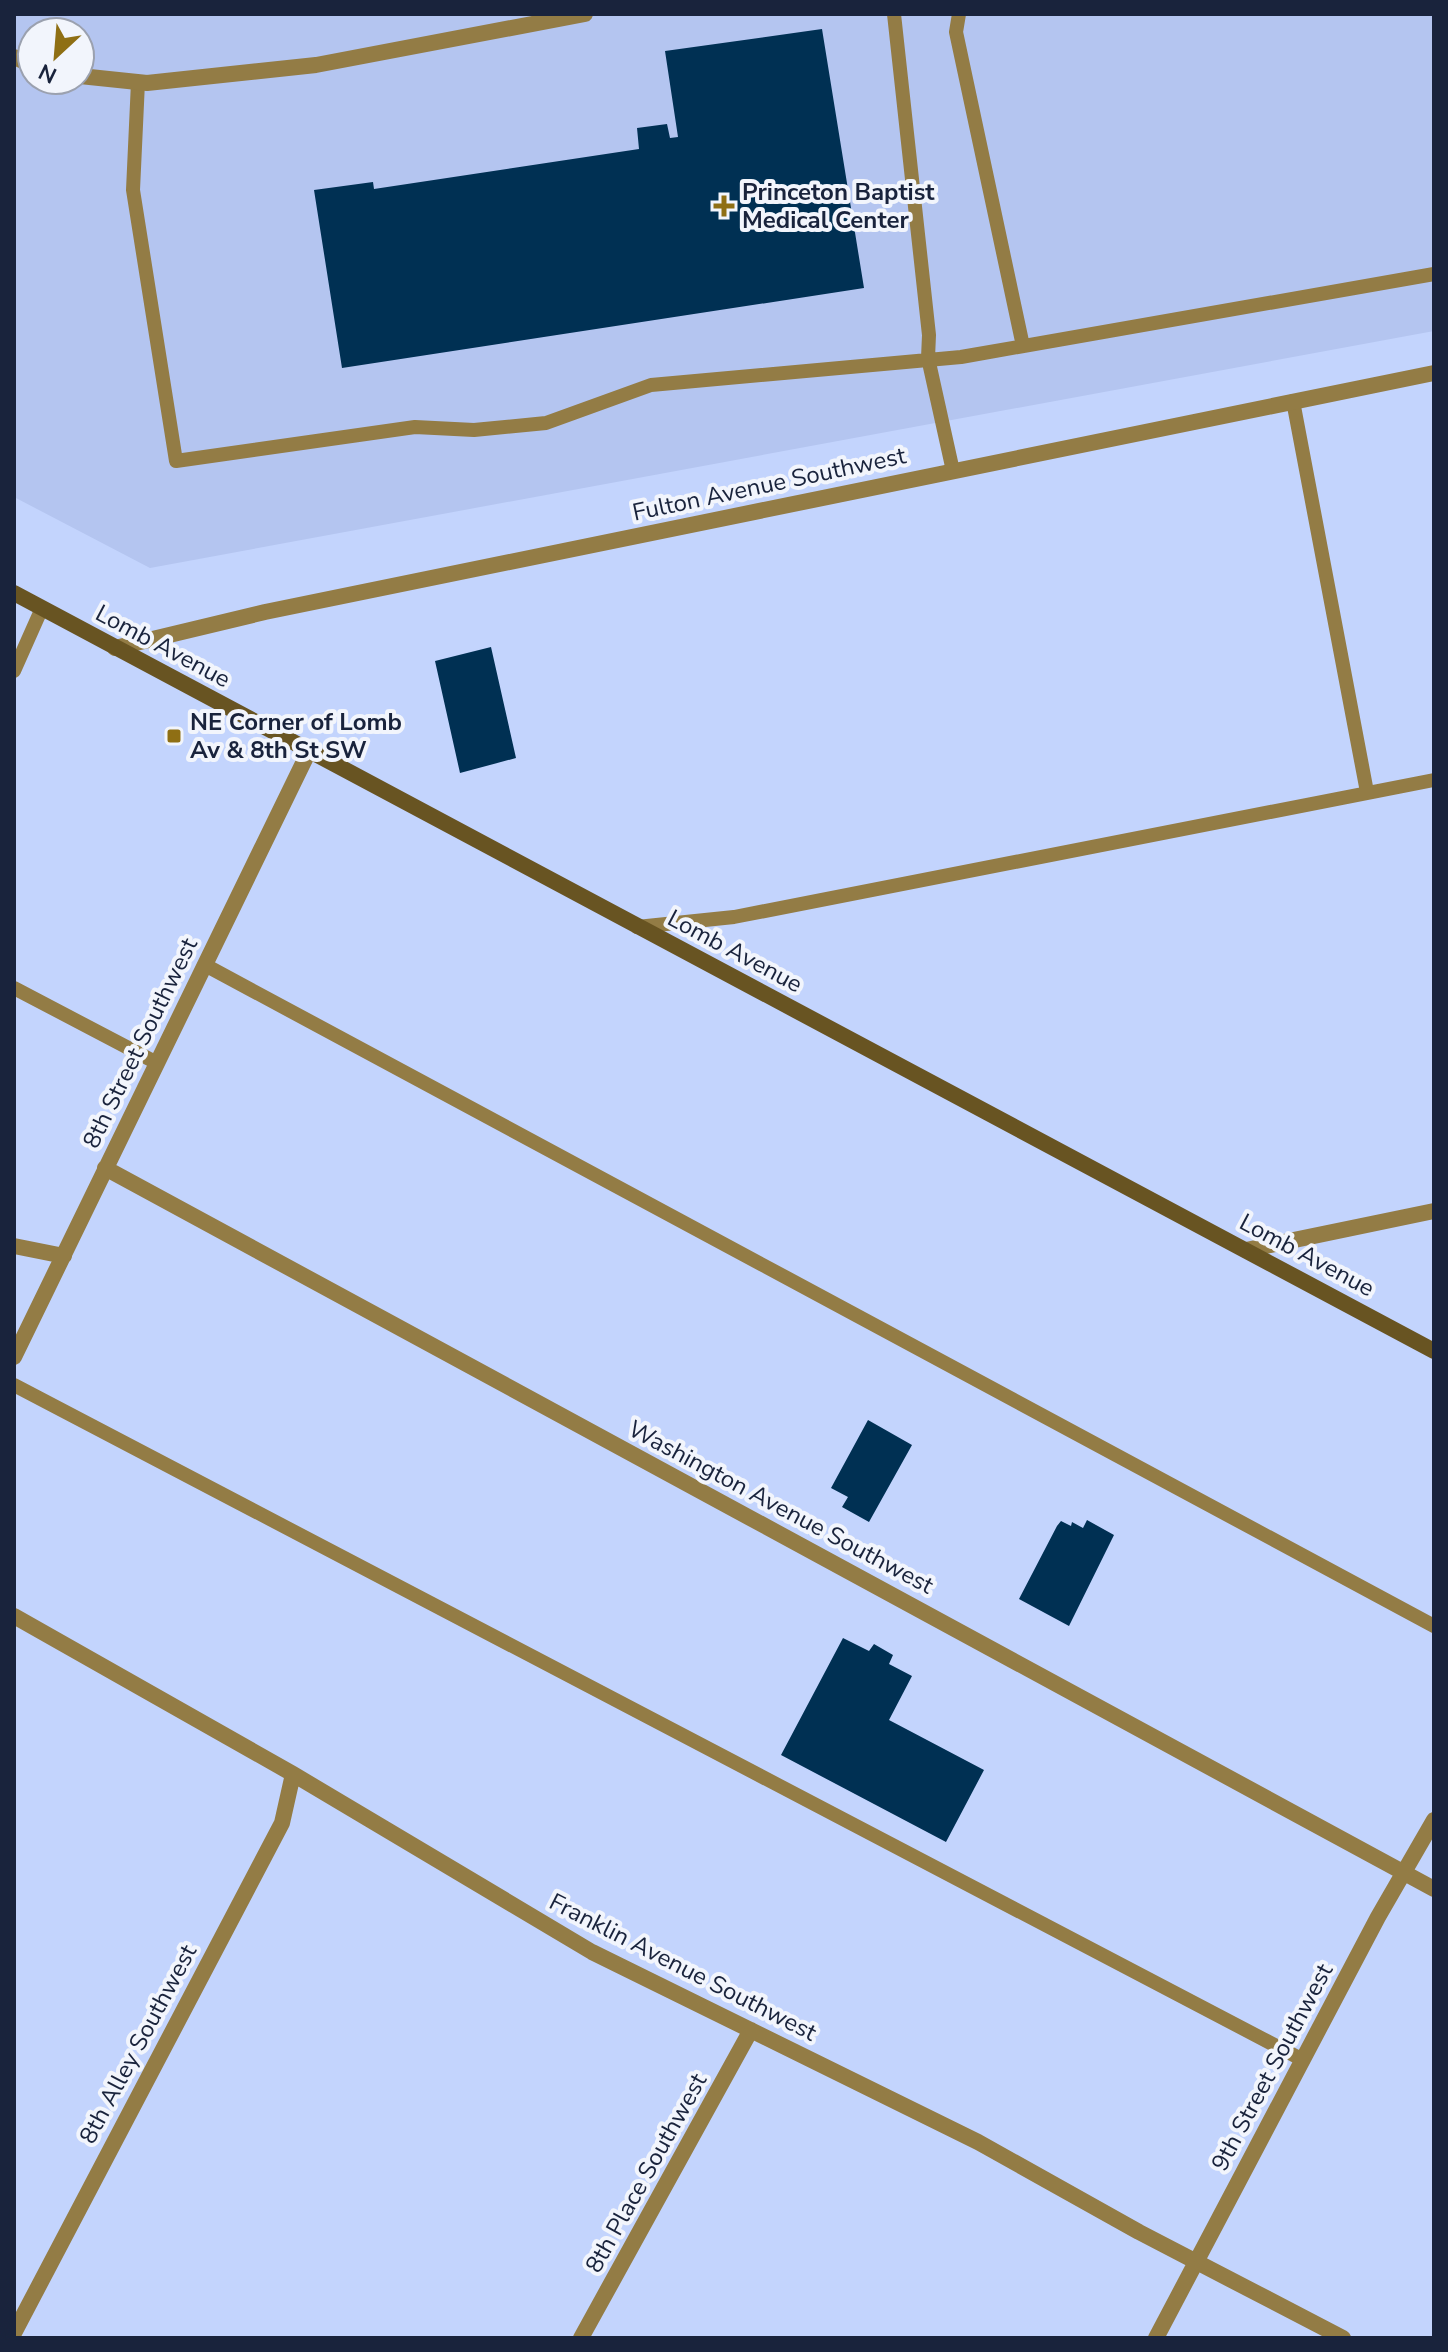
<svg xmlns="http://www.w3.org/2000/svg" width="1448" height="2352" font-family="'Nunito Sans',sans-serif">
<rect width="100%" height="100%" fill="#c3d4fd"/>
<!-- built -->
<path fill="#b4c5f0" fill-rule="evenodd" d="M14,14H1434V331L150,568L14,497ZM32,32H80V80H32Z"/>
<!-- building -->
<path fill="#003053" d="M822,29L864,288L342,368L314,190L373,182L374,189L639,149L637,128L667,124L670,138L678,137L665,51Z
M491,647L516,758L460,773L435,661Z
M868,1420L912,1445L869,1522L842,1507L848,1497L831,1488Z
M1087,1520L1114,1535L1069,1626L1019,1599L1057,1526L1061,1521L1071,1526L1072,1522L1083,1528Z
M843,1638L869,1651L874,1644L893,1655L889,1664L912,1676L889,1720L984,1770L946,1842L781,1755Z"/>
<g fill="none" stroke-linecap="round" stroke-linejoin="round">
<!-- service -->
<path stroke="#937c45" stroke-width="14" d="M894,14L929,335L928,358L953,471
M959,14L956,32L1023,346
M138,82L133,190L176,461L415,427L474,430L546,423L651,385L961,357L1434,274
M1293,401L1367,792
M14,671L42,608
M637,927L734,917L1434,780
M205,965L1434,1626
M14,988L157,1063
M14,1385L1303,2060"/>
<!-- minor -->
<path stroke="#937c45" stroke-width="16" d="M14,57L32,65
M80,76L147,83L316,65L585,14
M115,648L265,612L1434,373
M105,1168L1434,1889
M14,1246L64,1256
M1246,1250L1434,1211
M14,1357L309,751
M14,1616L293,1774L592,1952L978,2142L1139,2232L1343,2338
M14,2333L282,1823L293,1774
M581,2338L751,2030
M1156,2338L1378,1917L1434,1820"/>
<!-- secondary -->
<path stroke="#685422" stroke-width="16" d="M14,593L1434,1351"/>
</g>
<!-- markers -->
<g fill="#8f6f14" stroke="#f2f5fc" stroke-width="3">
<path d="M720 194h8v8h8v8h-8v8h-8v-8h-8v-8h8z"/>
<rect x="166" y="728" width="16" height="16" rx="4"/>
</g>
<g text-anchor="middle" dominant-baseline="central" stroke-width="8" stroke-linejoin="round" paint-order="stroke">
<!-- poi labels -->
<g font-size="24" font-weight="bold" fill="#19233c" stroke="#f2f5fc" text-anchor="start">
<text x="742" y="192">Princeton Baptist<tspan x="742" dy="28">Medical Center</tspan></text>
<text x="190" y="722">NE Corner of Lomb<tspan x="190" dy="28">Av &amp; 8th St SW</tspan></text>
</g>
<!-- street labels -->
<g font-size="24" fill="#19233c" stroke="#f2f5fc">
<text transform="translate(769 484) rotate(-12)">Fulton Avenue Southwest</text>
<text transform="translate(163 646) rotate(28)">Lomb Avenue</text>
<text transform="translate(735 951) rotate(28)">Lomb Avenue</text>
<text transform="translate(140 1043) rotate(-64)">8th Street Southwest</text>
<text transform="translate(1307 1255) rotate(28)">Lomb Avenue</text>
<text transform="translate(781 1507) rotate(28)">Washington Avenue Southwest</text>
<text transform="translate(683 1967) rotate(27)">Franklin Avenue Southwest</text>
<text transform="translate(138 2044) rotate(-62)">8th Alley Southwest</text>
<text transform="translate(1272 2067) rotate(-62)">9th Street Southwest</text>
<text transform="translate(646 2173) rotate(-61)">8th Place Southwest</text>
</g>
</g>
<!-- border -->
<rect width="1448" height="2352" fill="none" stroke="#19233c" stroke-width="32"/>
<!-- north arrow -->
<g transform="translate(56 56) rotate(206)"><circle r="38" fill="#f2f5fc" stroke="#9ba1af" stroke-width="2"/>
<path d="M0-6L14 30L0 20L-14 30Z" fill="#8f6f14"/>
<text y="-12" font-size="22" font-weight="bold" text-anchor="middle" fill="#19233c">N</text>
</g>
</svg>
